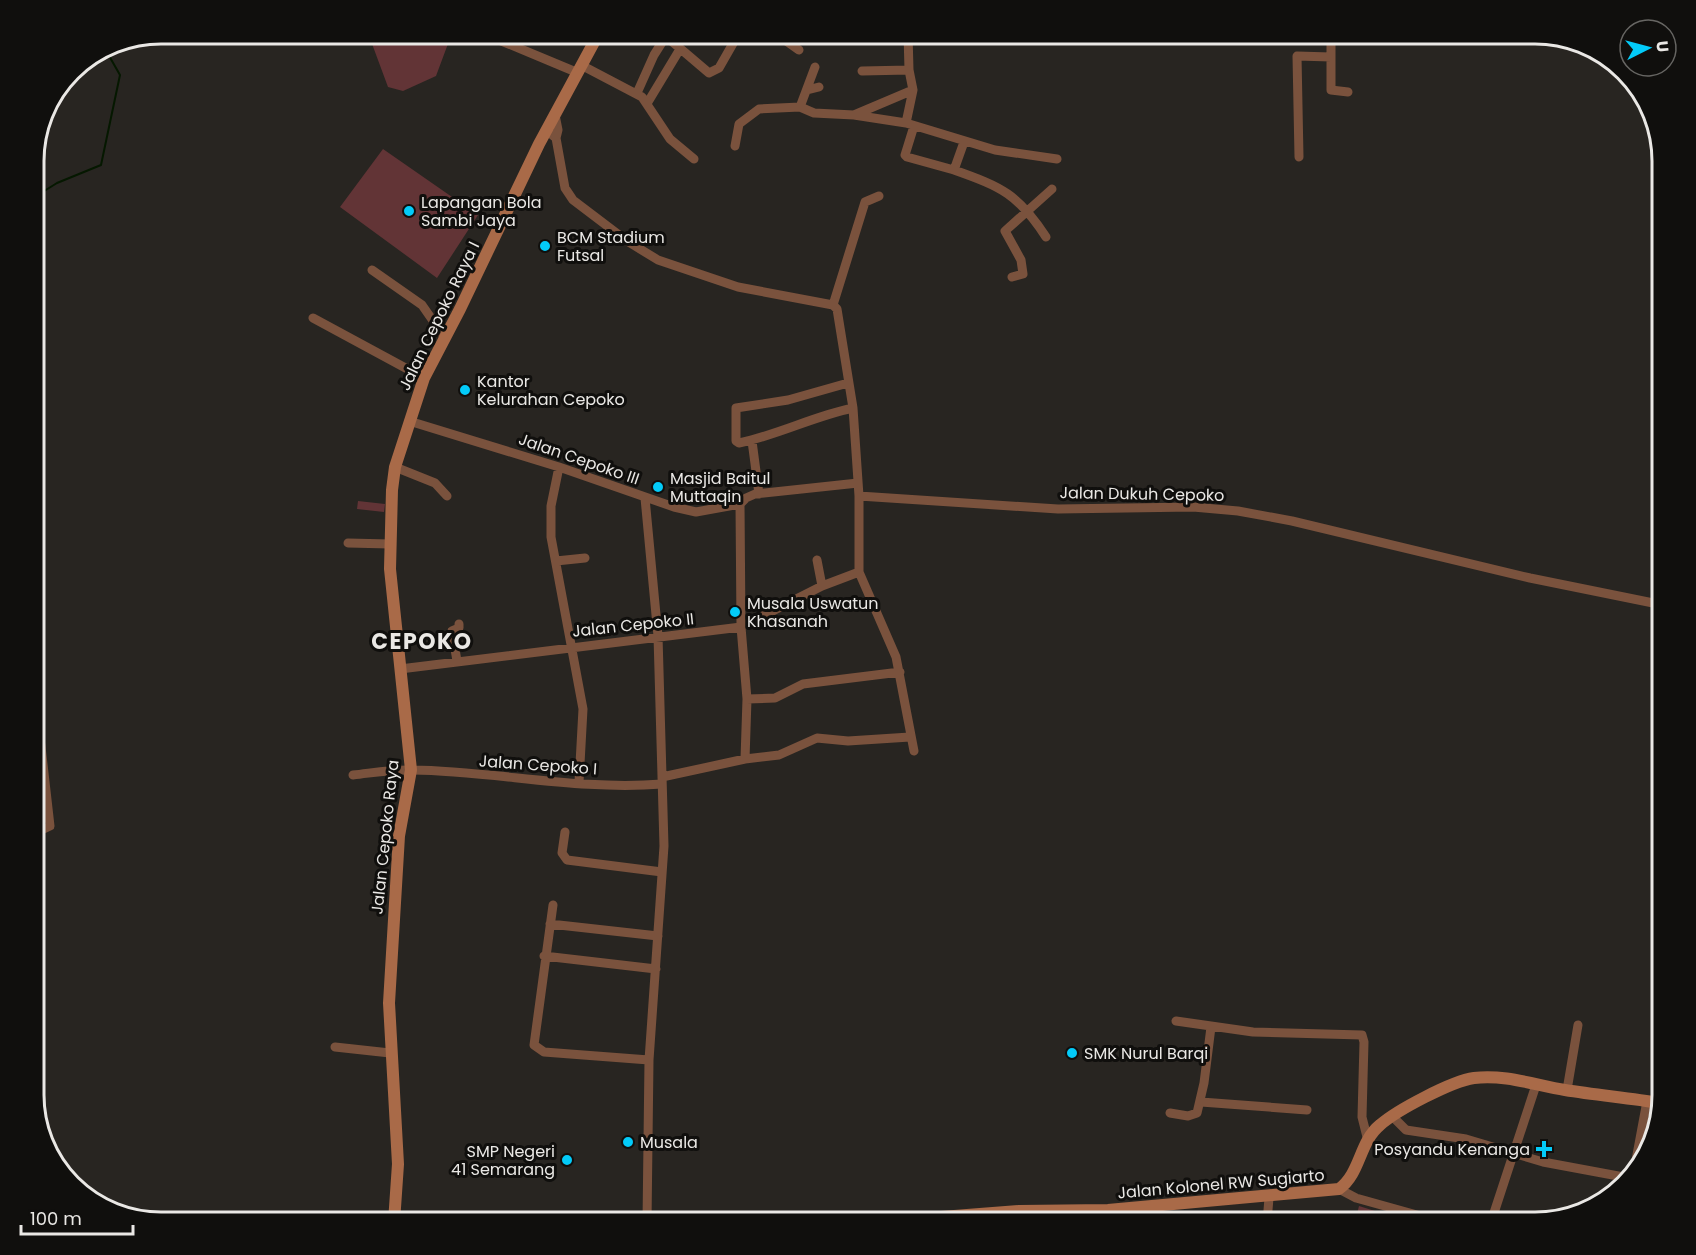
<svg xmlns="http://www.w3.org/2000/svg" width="1696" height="1255" font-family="Poppins,sans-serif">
<rect width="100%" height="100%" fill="#282521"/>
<!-- green -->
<path fill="#623436" d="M368,33H452L436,76L403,91L388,87Z
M383,149L478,215L437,278L340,207Z
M358,501L385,504L384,512L357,509Z
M1359,1206L1410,1222H1355Z"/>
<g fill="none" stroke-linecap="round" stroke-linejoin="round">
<!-- stream -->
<path stroke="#051800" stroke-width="2" d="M33,198L57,183L101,165L120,75L104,47"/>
<!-- street -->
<path stroke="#7a523d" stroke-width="9" d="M488,33L487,35L576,72
M662,33L709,73L719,68L739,33
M775,33L799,50
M1331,33V90L1348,92
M581,65L642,97L670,139L694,159
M909,70L913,90L854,115L906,123L995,150L1057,159
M862,71L909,70L908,33
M807,90L819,87
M637,93L654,55L666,36
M648,102L680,49
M800,107L815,67
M555,115L558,130L556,138
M906,123L913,90
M914,126L905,155L907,157L954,170
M547,131L556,138L565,188L573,200L627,241L658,260L738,287L833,305L837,309L853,408L859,496V572L896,657L914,751
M964,142L954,170C1002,187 1018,194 1046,237
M735,146L739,124L759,109L800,107L814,113L854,115
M1299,157L1297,56L1331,57
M372,270L422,305L445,338
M1012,277L1023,274L1021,260L1005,231L1052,189
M833,305L865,202L879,196
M313,318L424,378
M848,383L788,400L736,408V441L739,443C778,435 814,416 853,408
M409,421L559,467L674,507L696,512L740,504
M752,441L759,494
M395,467L435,483L447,496
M559,467L551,506V537L583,709L579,782
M859,496L1058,509L1193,507L1238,511L1292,521L1530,578L1663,605
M645,498L658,636L664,846L649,1060L647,1222
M740,504L741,627L747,699L745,759
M740,504L746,498L755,494L858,483
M348,543L390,544
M817,560L822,586
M556,561L585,558
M457,661L452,631L459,628V624
M400,669L741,627L822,586L859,572
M747,699L775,698L803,684L900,672
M353,775C372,773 393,769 413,770C495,771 579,791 662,784
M662,777L745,759L779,755L817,738L848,741L910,737
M565,832L562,853L567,860L662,872
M33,834L50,826L39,729L33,714
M553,905L534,1045L544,1052L649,1060
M550,924L658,936
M544,956L656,969
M1176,1021L1253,1032L1362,1035L1364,1042L1362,1117L1367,1137
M335,1047L390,1053
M1567,1090L1578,1025
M1201,1102L1307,1110
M1170,1113L1188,1116L1197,1113L1204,1083L1211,1027
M1392,1116L1406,1130L1466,1139L1543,1162L1629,1178
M1633,1176L1647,1101
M1339,1189L1356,1198L1442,1222
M1267,1222L1269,1198
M1491,1222L1536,1085"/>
<!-- secondary -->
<path stroke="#a96a48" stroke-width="12" d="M394,1222L398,1164L389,1003L399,836L411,770L390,569L392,490L395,467L424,378L460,309L539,144L599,33
M877,1222L1019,1211L1108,1210L1339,1189C1361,1173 1359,1142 1380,1125C1397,1110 1452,1081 1474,1078C1504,1074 1535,1085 1565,1090C1596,1095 1629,1098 1660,1103"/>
</g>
<!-- markers -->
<g fill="#03cbf9" stroke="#100f0d" stroke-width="2">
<circle cx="409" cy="211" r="6"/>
<circle cx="545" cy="246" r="6"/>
<circle cx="465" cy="390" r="6"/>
<circle cx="658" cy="487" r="6"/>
<circle cx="735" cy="612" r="6"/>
<circle cx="1072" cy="1053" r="6"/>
<circle cx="628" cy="1142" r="6"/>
<path d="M1541 1140h6v6h6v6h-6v6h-6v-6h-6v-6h6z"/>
<circle cx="567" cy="1160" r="6"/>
</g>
<g text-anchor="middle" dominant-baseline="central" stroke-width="6" stroke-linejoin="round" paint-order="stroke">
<!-- poi labels -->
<g font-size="16" fill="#eae8e5" stroke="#100f0d" text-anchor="start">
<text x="421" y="202">Lapangan Bola<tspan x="421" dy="18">Sambi Jaya</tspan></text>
<text x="557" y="237">BCM Stadium<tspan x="557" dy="18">Futsal</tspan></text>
<text x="477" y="381">Kantor<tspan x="477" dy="18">Kelurahan Cepoko</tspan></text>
<text x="670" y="478">Masjid Baitul<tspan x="670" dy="18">Muttaqin</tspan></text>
<text x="747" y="603">Musala Uswatun<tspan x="747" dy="18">Khasanah</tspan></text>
<text x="1084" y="1053">SMK Nurul Barqi</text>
<text x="640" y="1142">Musala</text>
<text x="1530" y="1149" text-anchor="end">Posyandu Kenanga</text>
<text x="555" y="1151" text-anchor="end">SMP Negeri<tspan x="555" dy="18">41 Semarang</tspan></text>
</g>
<!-- street labels -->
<g font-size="16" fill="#eae8e5" stroke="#100f0d">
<text transform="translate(439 316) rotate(-64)">Jalan Cepoko Raya I</text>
<text transform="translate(579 459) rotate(19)">Jalan Cepoko III</text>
<text transform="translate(1142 494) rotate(1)">Jalan Dukuh Cepoko</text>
<text transform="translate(633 625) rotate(-6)">Jalan Cepoko II</text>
<text transform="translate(538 765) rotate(4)">Jalan Cepoko I</text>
<text transform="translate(385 837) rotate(-84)">Jalan Cepoko Raya</text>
<text transform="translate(1221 1184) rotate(-5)">Jalan Kolonel RW Sugiarto</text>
</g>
<!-- district labels -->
<g font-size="22" font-weight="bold" letter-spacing="1.5" fill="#eae8e5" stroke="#100f0d">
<text x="422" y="641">CEPOKO</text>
</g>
</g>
<!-- crop -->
<path d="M0 0H1696V1255H0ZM161 44H1535A117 117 0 0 1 1652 161V1095A117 117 0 0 1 1535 1212H161A117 117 0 0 1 44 1095V161A117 117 0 0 1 161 44Z" fill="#100f0d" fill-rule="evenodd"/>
<path fill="none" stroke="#eae8e5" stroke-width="3" d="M161 44H1535A117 117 0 0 1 1652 161V1095A117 117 0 0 1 1535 1212H161A117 117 0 0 1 44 1095V161A117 117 0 0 1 161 44Z"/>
<!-- north arrow -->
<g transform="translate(1648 48) rotate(84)"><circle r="28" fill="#100f0d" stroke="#676663" stroke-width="1.5"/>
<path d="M0-4.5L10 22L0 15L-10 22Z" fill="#03cbf9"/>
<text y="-9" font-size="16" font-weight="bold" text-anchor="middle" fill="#eae8e5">U</text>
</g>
<!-- scale -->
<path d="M21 1225v9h112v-9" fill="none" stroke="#eae8e5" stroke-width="3"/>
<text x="30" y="1225" font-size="18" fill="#eae8e5" stroke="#100f0d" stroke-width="4.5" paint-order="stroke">100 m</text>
</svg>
